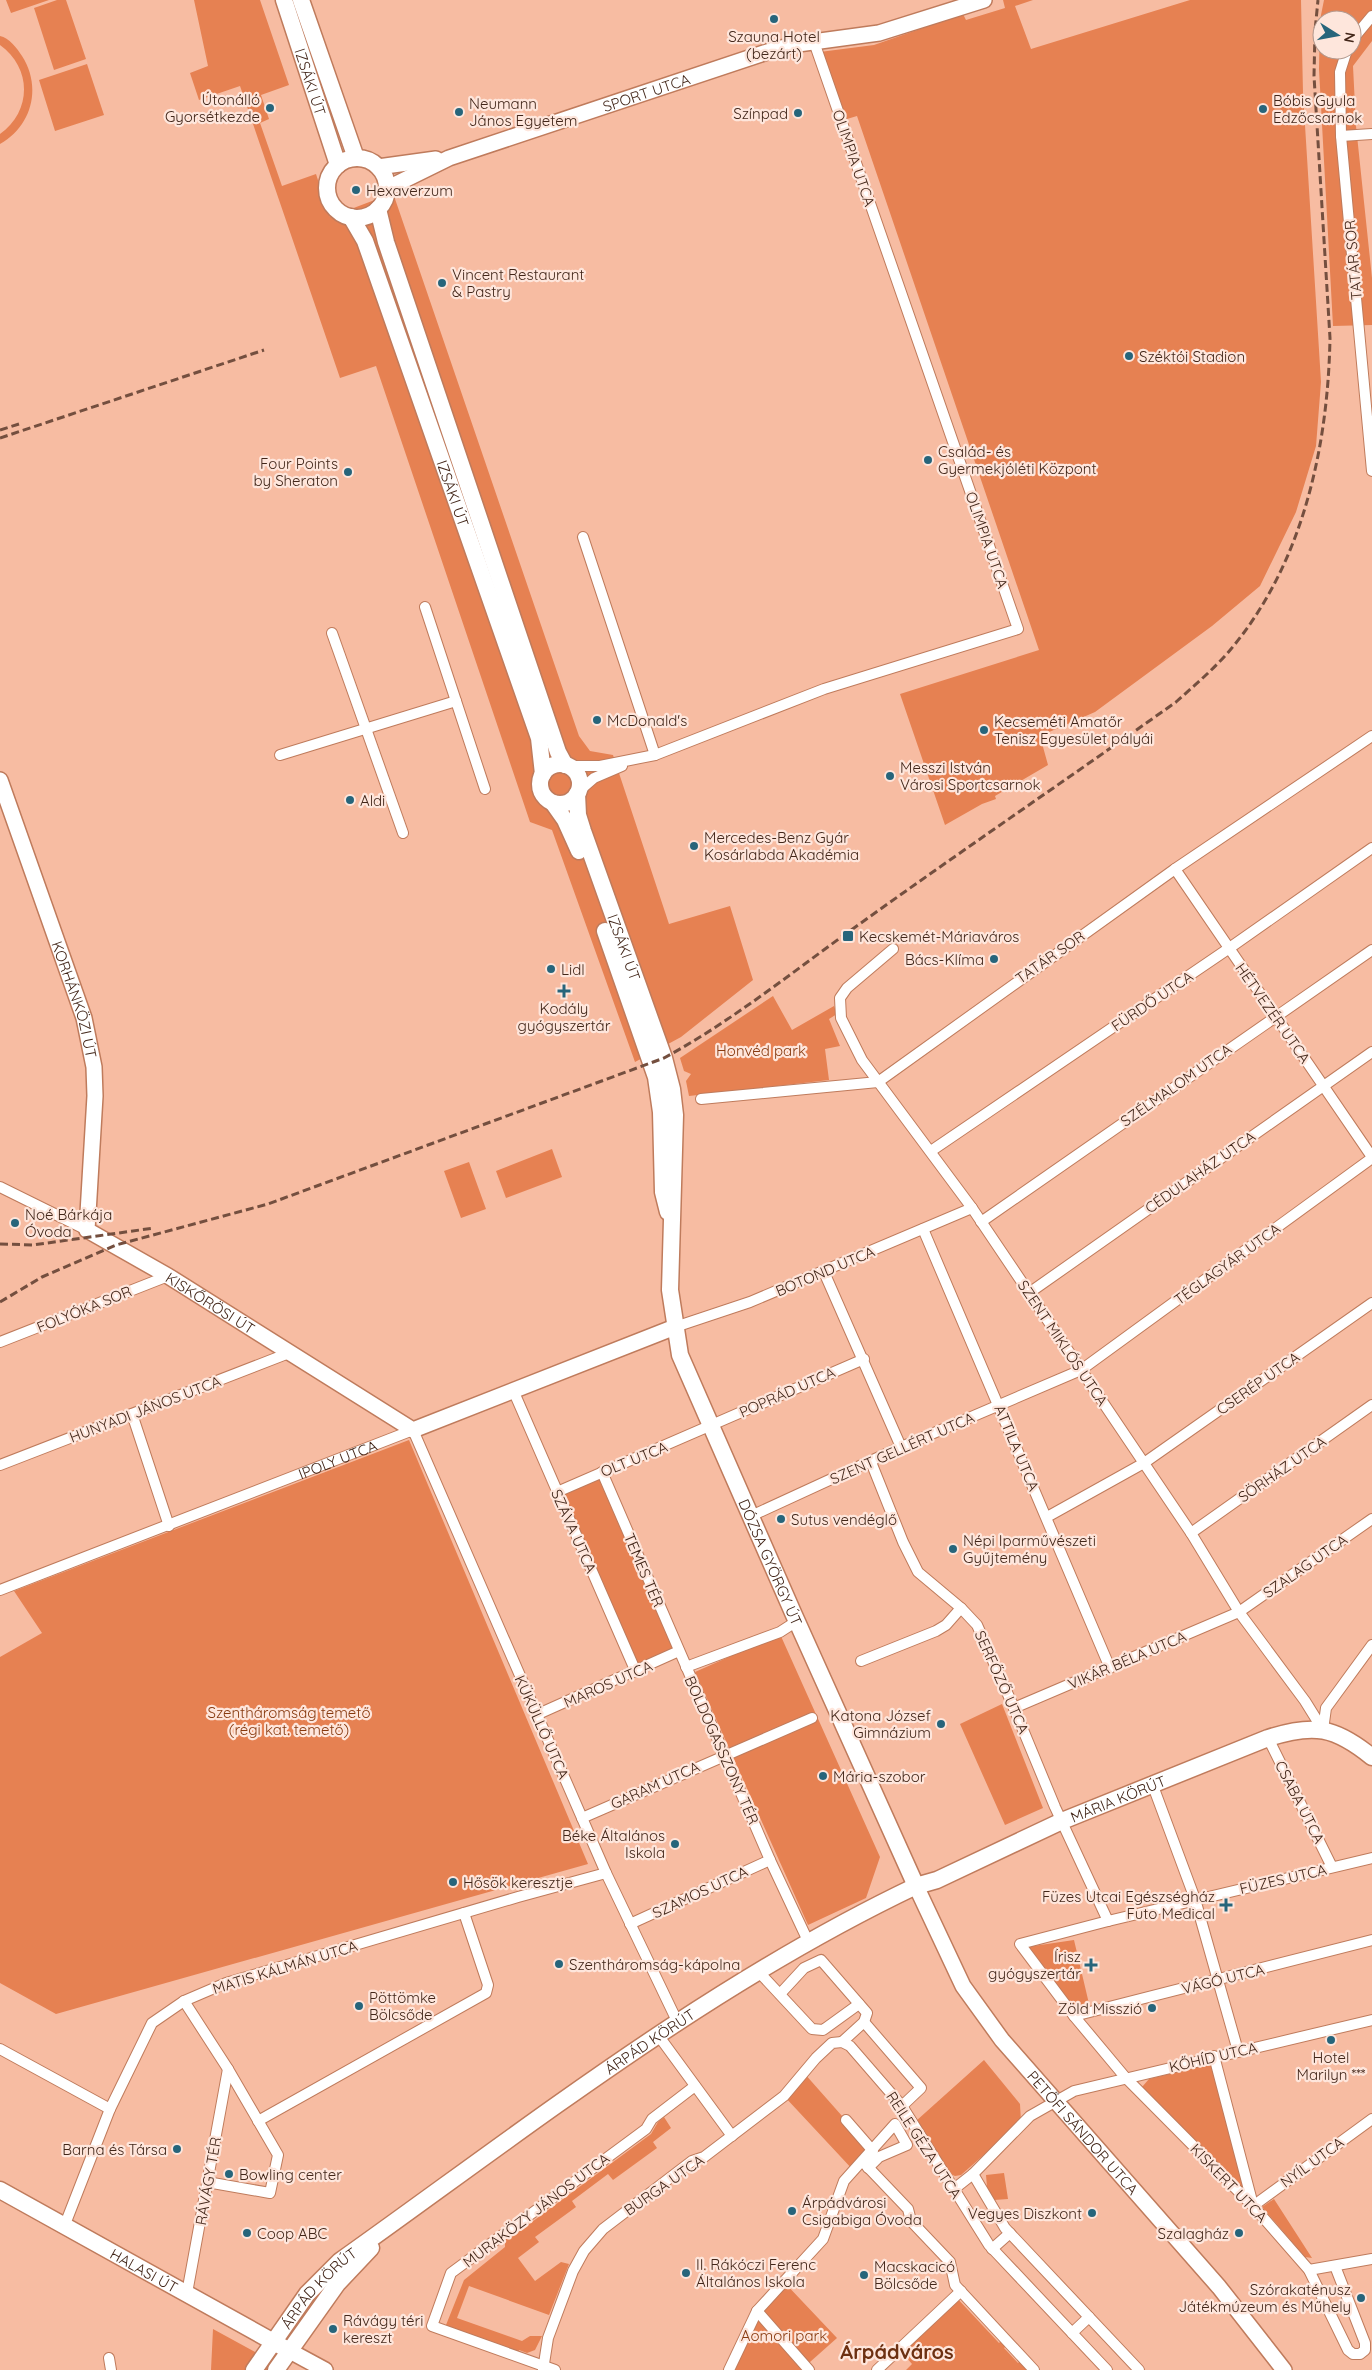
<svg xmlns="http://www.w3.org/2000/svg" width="1372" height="2370" font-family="Quicksand,sans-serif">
<rect width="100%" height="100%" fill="#f7bca2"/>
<!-- green -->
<path fill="#e68152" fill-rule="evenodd" d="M6,0H49L11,13Z
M57,0H66L86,59L54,70L34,8Z
M194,0H260L289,85L261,95L269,119L260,123L282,186L316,174L330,217L393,193L579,736L590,751L613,755L669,924L730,906L753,980L681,1037L635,1062L552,830L530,822L376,366L340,378L240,86L199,100L190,73L208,66Z
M1003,0H1033L1015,6L1031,49L1190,0H1301L1303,93L1321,382L1316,446L1296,512L1260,586L1212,626L1095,712L1040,736L1048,765L995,796L996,799L982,804L945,825L900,694L1039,650L857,116L837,122L812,53L874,45L963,14L966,20L1005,8Z
M1324,0H1372V41L1353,66L1356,126L1372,278V325L1333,326L1319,69L1320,20ZM1322,20H1352V50H1322Z
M0,36C9,38 17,48 22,56C42,87 32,126 0,144V134C32,111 32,68 0,45Z
M87,64L104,115L55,131L39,80Z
M773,996L792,1030L834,1006L837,1014L829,1019L840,1046L825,1049L829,1080L689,1096L686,1081L691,1074L684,1071L680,1058Z
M552,1149L562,1177L506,1198L496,1171Z
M469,1162L486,1209L461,1218L444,1171Z
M409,1440L588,1864L56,2014L0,1983V1657L42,1633L14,1591Z
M599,1479L674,1650L639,1666L564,1495Z
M780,1634L880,1857L866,1898L808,1925L695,1672Z
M1002,1704L1043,1808L1005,1825L960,1724Z
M1074,1940L1090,2008L1075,2011L1027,1947Z
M984,2060L1020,2104L1021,2122L961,2175L955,2176L948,2173L916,2121Z
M1213,2063L1245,2193L1142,2087L1149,2079Z
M804,2073L873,2151L854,2171L784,2096Z
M664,2117L671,2128L653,2142L657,2148L613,2180L608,2174L572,2201L576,2207L535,2237L539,2242L518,2258L535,2281L561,2262L569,2264L549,2315L469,2286L457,2318L522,2341L530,2336H542L535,2350L527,2353L519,2350L517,2356L444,2330L464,2280L505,2247V2240L516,2232L517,2233L651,2134L658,2122Z
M1004,2173L1008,2199L994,2200L987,2187L986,2175Z
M1274,2199L1312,2258L1305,2257L1262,2207Z
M784,2282L837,2338L801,2370H729L746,2334Z
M955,2296L999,2343L1004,2338L1009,2343L1004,2348L1018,2363L1024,2358L1034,2370H906L912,2364L899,2349Z
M213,2329L288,2370H211Z"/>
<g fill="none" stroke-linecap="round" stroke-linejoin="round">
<!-- street casing -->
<g stroke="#bf7b5c" stroke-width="12">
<g id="street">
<path d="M1352,40L1372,16"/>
<path d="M1347,50L1340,72L1341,136L1372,471"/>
<path d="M1341,136L1372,134"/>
<path d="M583,537L655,755"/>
<path d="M425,607L485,789"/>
<path d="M332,633L403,833"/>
<path d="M280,755L456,701"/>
<path d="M568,766H600L655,755L824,689L1018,629L814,42"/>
<path d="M579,791L594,778L622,766"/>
<path d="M1175,869L1372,1157"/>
<path d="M893,949L847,988L840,998L841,1018L862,1060L972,1208L1191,1533L1239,1612L1305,1701L1323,1730"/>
<path d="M701,1099L878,1082L1175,869L1372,736"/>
<path d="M931,1151L1228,949L1372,848"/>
<path d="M0,1187L87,1230"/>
<path d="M981,1222L1372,950"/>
<path d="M923,1229L1110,1668"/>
<path d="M824,1272L901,1447"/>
<path d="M1029,1293L1372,1052"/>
<path d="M675,1327L750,1302L972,1208"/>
<path d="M0,1342L168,1276"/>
<path d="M513,1390L636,1672"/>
<path d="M132,1414L169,1526"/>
<path d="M871,1462L903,1542L918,1572L961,1608L977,1625L1014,1708L1055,1807L1108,1921"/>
<path d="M0,1465L289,1353"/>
<path d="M602,1472L770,1860L808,1941"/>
<path d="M557,1492L864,1359"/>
<path d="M751,1516L901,1447L1081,1370L1372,1158"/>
<path d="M1047,1517L1144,1463L1372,1303"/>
<path d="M1191,1533L1372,1405"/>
<path id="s1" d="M0,1590L413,1430L606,1873L677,2021"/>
<path d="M861,1661L936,1631L946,1625L961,1608"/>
<path d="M686,1667L780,1632L797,1621"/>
<path d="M1014,1708L1239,1612L1372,1519"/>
<path d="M536,1715L679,1651"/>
<path d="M1323,1730L1326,1708L1372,1645"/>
<path d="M1268,1738L1332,1867"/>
<path d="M1153,1786L1195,1899L1238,2051"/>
<path d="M582,1818L812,1718"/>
<path d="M630,1924L770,1860"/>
<path d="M758,1971L812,2029L823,2030L859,2004"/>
<path d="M780,1994L804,1968L821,1960L867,2013L864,2022L842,2042"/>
<path d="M184,2001L228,2069L278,2155L270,2193L207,2182"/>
<path d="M1074,2016L1372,1940"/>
<path d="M864,2022L921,2088L902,2106"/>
<path d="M658,2035L732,2136"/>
<path d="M0,2049L110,2109"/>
<path d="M1214,2056L1253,2205"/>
<path d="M846,2120L873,2151"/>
<path d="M258,2121L486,1993L488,1985L464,1913"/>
<path d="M864,2163L908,2209L911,2221L950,2262L955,2285L1034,2370"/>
<path d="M973,2174L1005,2228L1139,2370"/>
<path d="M954,2189L973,2174L1030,2116L1074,2091L1372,2020"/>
<path d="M1253,2206L1372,2119"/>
<path d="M64,2227L110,2109L152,2023L184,2001L226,1983L518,1897L606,1873"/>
<path d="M992,2249L1010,2233"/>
<path d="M1335,2266L1365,2343V2350L1360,2354H1353L1348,2350L1309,2270L1253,2206L1125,2077L1074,2016L1020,1944L1108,1921L1372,1858"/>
<path d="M1309,2270L1372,2259"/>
<path d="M187,2293L228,2069"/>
<path d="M757,2311L809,2370"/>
<path d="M1072,2333L1089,2317"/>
<path d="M109,2358L111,2370"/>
<path d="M543,2370L548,2338L573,2271L584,2251L603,2229L692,2161L704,2157L784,2096L816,2058L832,2043L842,2042L850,2046L902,2106L989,2245L1107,2370"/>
<path d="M555,2370L432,2326L451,2273L646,2129L652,2119L695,2086"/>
<path d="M729,2370L757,2311L823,2239L844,2181L895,2124L907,2145L879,2157L868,2168"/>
<path d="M877,2370L961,2291"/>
</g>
</g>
<!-- secondary casing -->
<g stroke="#bf7b5c" stroke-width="18">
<g id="secondary">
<path d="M378,167L436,159"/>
<path id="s2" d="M386,189L449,158L773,50L798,44L879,33L984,0"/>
<path id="s3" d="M0,780L84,1018L94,1067L95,1096L87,1230L168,1276L413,1430L675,1327"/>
<path id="s4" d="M916,1886L963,1986L1002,2040L1219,2287L1284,2370"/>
<path d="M288,2350L325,2370"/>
</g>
</g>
<!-- primary casing -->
<g stroke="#bf7b5c" stroke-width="19">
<g id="primary">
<path id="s5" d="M284,0L338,165"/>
<path d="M301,0L356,158"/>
<circle cx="357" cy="188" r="30"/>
<path d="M378,209L386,242L558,752L565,765"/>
<path id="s6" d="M351,217L365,241L539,738L543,774"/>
<circle cx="560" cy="784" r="20"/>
<path id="s7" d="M577,794L578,815L583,831L664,1058L672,1089L675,1115L670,1290L680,1355L794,1615L916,1886"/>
<path d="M553,803L565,820L579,851"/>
<path d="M605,931L656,1077L661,1112L663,1192L668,1212"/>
<path id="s8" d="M0,2190L288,2350"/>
<path id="s9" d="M254,2370L307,2294L340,2261C527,2128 708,1985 916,1886L937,1880L1062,1821L1268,1738C1314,1723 1335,1727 1372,1757"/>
<path d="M276,2370L337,2284L371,2248"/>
</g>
</g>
<!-- street -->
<use href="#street" stroke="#fff" stroke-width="10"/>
<!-- secondary -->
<use href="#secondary" stroke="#fff" stroke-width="15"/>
<!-- primary -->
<use href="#primary" stroke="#fff" stroke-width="16"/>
<!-- rail -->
<path stroke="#744f3f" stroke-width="3" stroke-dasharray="8 4" stroke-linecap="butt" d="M0,430L19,424
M0,438L264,350
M0,1244L33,1245L154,1228
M0,1302L42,1277L116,1245L268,1204L664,1058C732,1021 791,973 854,928C961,851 1069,778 1176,702C1195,685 1215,668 1231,649C1303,563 1328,447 1330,338L1314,76L1315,31L1318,0"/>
</g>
<!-- markers -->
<g fill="#27657b" stroke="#fee6dc" stroke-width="2">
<circle cx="774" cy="19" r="5"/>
<circle cx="270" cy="108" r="5"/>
<circle cx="1263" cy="109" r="5"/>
<circle cx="459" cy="112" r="5"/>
<circle cx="798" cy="113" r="5"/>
<circle cx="356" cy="190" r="5"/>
<circle cx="442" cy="283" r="5"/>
<circle cx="1129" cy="356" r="5"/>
<circle cx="928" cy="460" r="5"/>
<circle cx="348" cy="472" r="5"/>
<circle cx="597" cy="720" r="5"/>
<circle cx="984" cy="730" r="5"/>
<circle cx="890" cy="776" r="5"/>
<circle cx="350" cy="800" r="5"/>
<circle cx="694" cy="846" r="5"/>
<rect x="842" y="930" width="12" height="12" rx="2.5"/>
<circle cx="994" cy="959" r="5"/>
<circle cx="551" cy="969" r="5"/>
<path d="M561.5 983.5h5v5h5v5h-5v5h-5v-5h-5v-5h5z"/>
<circle cx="15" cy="1223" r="5"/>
<circle cx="781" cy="1519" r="5"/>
<circle cx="953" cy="1549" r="5"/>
<circle cx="941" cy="1724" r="5"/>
<circle cx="823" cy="1776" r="5"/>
<circle cx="675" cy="1844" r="5"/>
<circle cx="453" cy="1882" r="5"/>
<path d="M1223.5 1897.5h5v5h5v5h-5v5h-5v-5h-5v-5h5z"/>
<circle cx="559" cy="1964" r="5"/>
<path d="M1088.5 1957.5h5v5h5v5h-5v5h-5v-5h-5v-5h5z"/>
<circle cx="359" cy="2006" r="5"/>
<circle cx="1152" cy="2008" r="5"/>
<circle cx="1331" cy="2040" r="5"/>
<circle cx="177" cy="2149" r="5"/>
<circle cx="229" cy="2174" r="5"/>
<circle cx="792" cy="2211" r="5"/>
<circle cx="1092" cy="2213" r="5"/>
<circle cx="247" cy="2233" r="5"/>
<circle cx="1239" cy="2233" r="5"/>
<circle cx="686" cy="2273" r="5"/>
<circle cx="864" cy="2275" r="5"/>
<circle cx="1361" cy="2298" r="5"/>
<circle cx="333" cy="2329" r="5"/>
</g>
<g text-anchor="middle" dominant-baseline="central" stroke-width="4.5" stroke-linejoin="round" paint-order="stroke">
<!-- poi labels -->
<g font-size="15" fill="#422619" stroke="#fee6dc" text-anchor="start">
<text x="774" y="36" text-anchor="middle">Szauna Hotel<tspan x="774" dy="17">(bezárt)</tspan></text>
<text x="260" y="99" text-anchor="end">Útonálló<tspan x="260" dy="17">Gyorsétkezde</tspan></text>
<text x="1273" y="100">Bóbis Gyula<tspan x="1273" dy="17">Edzőcsarnok</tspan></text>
<text x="469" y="103">Neumann<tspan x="469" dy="17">János Egyetem</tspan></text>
<text x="788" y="113" text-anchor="end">Színpad</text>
<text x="366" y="190">Hexaverzum</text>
<text x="452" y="274">Vincent Restaurant<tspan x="452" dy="17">&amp; Pastry</tspan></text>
<text x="1139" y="356">Széktói Stadion</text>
<text x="938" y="451">Család- és<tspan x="938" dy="17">Gyermekjóléti Központ</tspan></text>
<text x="338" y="463" text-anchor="end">Four Points<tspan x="338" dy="17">by Sheraton</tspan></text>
<text x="607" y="720">McDonald's</text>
<text x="994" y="721">Kecseméti Amatőr<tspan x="994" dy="17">Tenisz Egyesület pályái</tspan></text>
<text x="900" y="767">Messzi István<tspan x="900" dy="17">Városi Sportcsarnok</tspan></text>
<text x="360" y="800">Aldi</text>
<text x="704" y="837">Mercedes-Benz Gyár<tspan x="704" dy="17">Kosárlabda Akadémia</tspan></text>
<text x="859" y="936">Kecskemét-Máriaváros</text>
<text x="984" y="959" text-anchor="end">Bács-Klíma</text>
<text x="561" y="969">Lidl</text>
<text x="564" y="1008" text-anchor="middle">Kodály<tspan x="564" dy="17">gyógyszertár</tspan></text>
<text x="25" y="1214">Noé Bárkája<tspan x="25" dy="17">Óvoda</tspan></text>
<text x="791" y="1519">Sutus vendéglő</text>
<text x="963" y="1540">Népi Iparművészeti<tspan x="963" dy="17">Gyűjtemény</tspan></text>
<text x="931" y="1715" text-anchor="end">Katona József<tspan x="931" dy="17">Gimnázium</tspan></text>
<text x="833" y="1776">Mária-szobor</text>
<text x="665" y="1835" text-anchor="end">Béke Általános<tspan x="665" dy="17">Iskola</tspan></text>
<text x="463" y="1882">Hősök keresztje</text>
<text x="1215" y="1896" text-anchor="end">Füzes Utcai Egészségház<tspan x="1215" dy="17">Futo Medical</tspan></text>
<text x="1081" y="1956" text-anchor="end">Írisz<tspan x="1081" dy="17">gyógyszertár</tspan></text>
<text x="569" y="1964">Szentháromság-kápolna</text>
<text x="369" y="1997">Pöttömke<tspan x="369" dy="17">Bölcsőde</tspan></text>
<text x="1142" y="2008" text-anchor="end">Zöld Misszió</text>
<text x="1331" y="2057" text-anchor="middle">Hotel<tspan x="1331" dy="17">Marilyn ***</tspan></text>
<text x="167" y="2149" text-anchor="end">Barna és Társa</text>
<text x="239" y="2174">Bowling center</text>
<text x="802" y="2202">Árpádvárosi<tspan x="802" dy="17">Csigabiga Óvoda</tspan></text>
<text x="1082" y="2213" text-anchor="end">Vegyes Diszkont</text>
<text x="257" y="2233">Coop ABC</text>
<text x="1229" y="2233" text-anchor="end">Szalagház</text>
<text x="696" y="2264">II. Rákóczi Ferenc<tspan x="696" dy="17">Általános Iskola</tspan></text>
<text x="874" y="2266">Macskacicó<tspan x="874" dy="17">Bölcsőde</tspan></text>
<text x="1351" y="2289" text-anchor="end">Szórakaténusz<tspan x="1351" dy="17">Játékmúzeum és Műhely</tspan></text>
<text x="343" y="2320">Rávágy téri<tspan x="343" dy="17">kereszt</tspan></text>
</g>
<!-- street labels -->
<g font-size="15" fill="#422619" stroke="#fee6dc">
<text stroke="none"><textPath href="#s5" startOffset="86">IZSÁKI ÚT</textPath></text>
<text stroke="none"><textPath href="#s2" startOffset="278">SPORT UTCA</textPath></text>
<text transform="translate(854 158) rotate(71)">OLIMPIA UTCA</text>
<text transform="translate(1353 260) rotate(-95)">TATÁR SOR</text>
<text stroke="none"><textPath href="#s6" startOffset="295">IZSÁKI ÚT</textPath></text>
<text transform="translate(987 540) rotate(71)">OLIMPIA UTCA</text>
<text stroke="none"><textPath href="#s7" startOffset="161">IZSÁKI ÚT</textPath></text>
<text transform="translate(1050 957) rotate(-35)">TATÁR SOR</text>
<text stroke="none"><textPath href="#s3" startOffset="232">KORHÁNKÖZI ÚT</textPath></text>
<text transform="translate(1152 1001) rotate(-34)">FÜRDŐ UTCA</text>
<text transform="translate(1273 1013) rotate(55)">HÉTVEZÉR UTCA</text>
<text transform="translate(1176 1085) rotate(-35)">SZÉLMALOM UTCA</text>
<text transform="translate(1200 1172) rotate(-35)">CÉDULAHÁZ UTCA</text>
<text transform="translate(1227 1264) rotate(-36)">TÉGLAGYÁR UTCA</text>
<text transform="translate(825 1271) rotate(-23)">BOTOND UTCA</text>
<text stroke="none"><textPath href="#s3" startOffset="609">KISKŐRÖSI ÚT</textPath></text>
<text transform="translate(84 1309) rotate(-22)">FOLYÓKA SOR</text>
<text transform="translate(1063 1343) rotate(56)">SZENT MIKLÓS UTCA</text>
<text transform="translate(1258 1383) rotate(-35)">CSERÉP UTCA</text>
<text transform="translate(787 1392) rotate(-24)">POPRÁD UTCA</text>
<text transform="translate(145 1409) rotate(-21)">HUNYADI JÁNOS UTCA</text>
<text transform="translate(902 1448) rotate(-24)">SZENT GELLÉRT UTCA</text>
<text transform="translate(1017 1448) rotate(67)">ATTILA UTCA</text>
<text transform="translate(634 1459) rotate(-22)">OLT UTCA</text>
<text stroke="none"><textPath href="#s1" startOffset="362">IPOLY UTCA</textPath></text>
<text transform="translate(1282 1469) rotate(-35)">SÖRHÁZ UTCA</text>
<text transform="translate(574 1531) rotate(66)">SZÁVA UTCA</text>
<text stroke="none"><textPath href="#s7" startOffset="804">DÓZSA GYÖRGY ÚT</textPath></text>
<text transform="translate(1305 1566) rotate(-35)">SZALAG UTCA</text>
<text transform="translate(644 1570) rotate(67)">TEMES TÉR</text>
<text transform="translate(1127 1660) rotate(-23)">VIKÁR BÉLA UTCA</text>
<text transform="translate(1002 1682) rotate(66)">SERFŐZŐ UTCA</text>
<text transform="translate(608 1684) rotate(-24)">MAROS UTCA</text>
<text transform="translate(542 1727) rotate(66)">KÜKÜLLŐ UTCA</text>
<text transform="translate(722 1750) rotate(66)">BOLDOGASSZONY TÉR</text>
<text transform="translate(655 1785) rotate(-24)">GARAM UTCA</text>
<text stroke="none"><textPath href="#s9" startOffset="1048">MÁRIA KÖRÚT</textPath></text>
<text transform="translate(1300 1802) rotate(63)">CSABA UTCA</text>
<text transform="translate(1283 1879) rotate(-13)">FÜZES UTCA</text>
<text transform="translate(700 1892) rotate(-25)">SZAMOS UTCA</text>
<text transform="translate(285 1967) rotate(-17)">MATIS KÁLMÁN UTCA</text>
<text transform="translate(1223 1979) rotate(-14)">VÁGÓ UTCA</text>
<text stroke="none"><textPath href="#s9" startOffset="519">ÁRPÁD KÖRÚT</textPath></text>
<text transform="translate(1213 2057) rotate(-13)">KŐHÍD UTCA</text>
<text stroke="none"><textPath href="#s4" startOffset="300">PETŐFI SÁNDOR UTCA</textPath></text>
<text transform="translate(924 2145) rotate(57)">REILE GÉZA UTCA</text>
<text transform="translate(1312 2162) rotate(-36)">NYÍL UTCA</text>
<text transform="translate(208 2181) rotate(-80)">RÁVÁGY TÉR</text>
<text transform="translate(1229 2183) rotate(46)">KISKERT UTCA</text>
<text transform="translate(664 2185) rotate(-35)">BURGA UTCA</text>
<text transform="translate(536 2210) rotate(-37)">MURAKÖZY JÁNOS UTCA</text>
<text stroke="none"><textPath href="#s8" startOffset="165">HALASI ÚT</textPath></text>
<text stroke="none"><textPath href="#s9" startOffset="105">ÁRPÁD KÖRÚT</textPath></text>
</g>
<!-- park labels -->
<g font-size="15" fill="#87390e" stroke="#fee6dc">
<text x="761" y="1050">Honvéd park</text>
<text x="289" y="1712">Szentháromság temető<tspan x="289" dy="17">(régi kat. temető)</tspan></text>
<text x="784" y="2335">Aomori park</text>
</g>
<!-- district labels -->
<g font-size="20" font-weight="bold" fill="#6d3011" stroke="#fee6dc">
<text x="897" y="2351">Árpádváros</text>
</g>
</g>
<!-- north arrow -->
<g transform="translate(1337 35) rotate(101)"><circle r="24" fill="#fee6dc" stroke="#b3998e"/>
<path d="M0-4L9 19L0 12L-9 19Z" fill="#27657b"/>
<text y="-8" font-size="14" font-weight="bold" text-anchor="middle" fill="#422619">N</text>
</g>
</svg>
